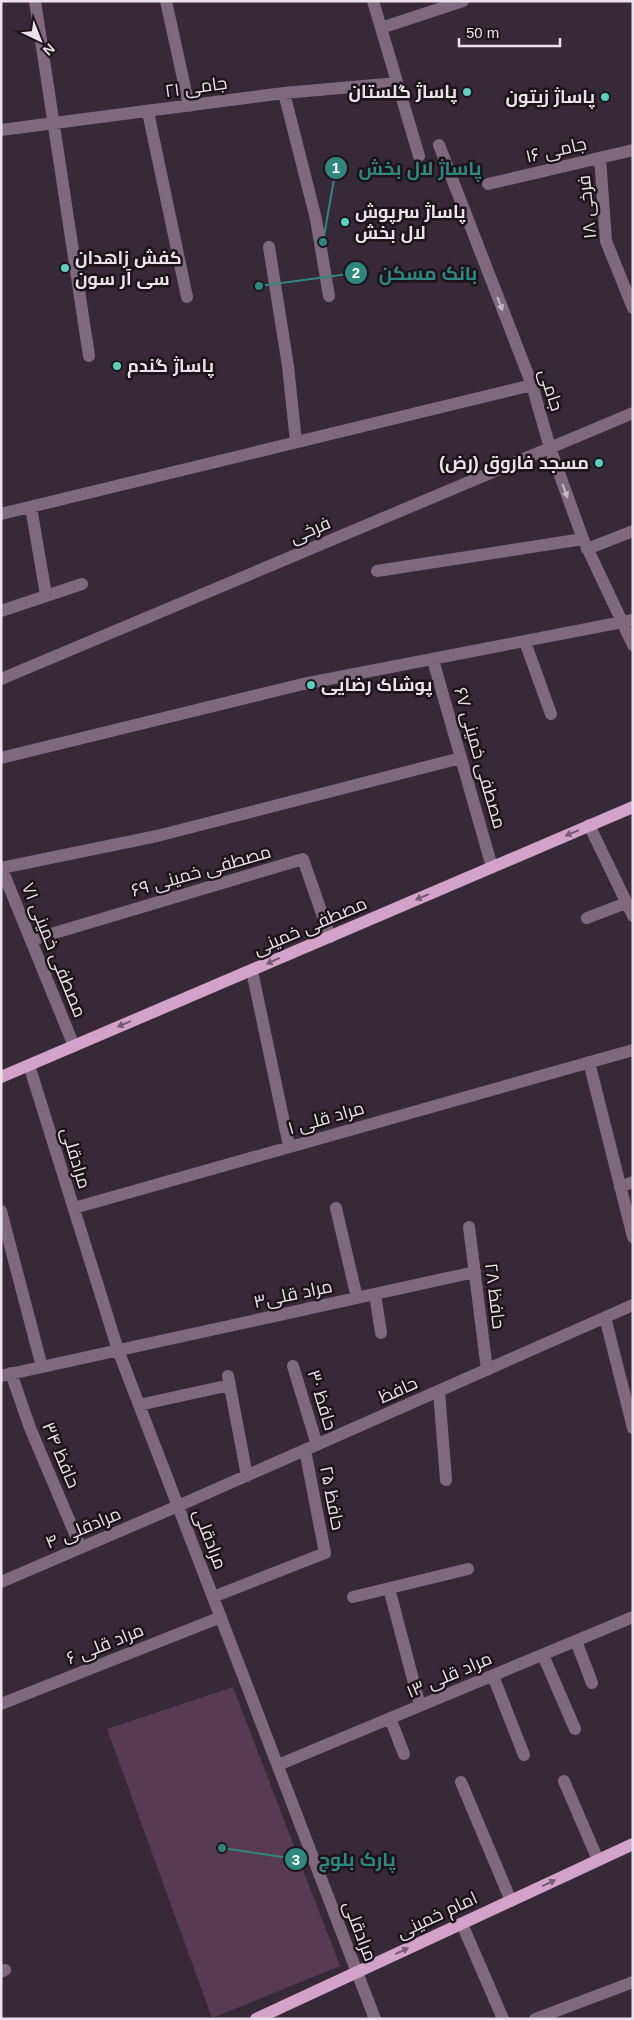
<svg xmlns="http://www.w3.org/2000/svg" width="634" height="2020" font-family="Helvetica,Cairo,sans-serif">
<rect width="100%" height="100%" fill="#382936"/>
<!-- green -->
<path fill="#593a55" d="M233,1687L340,1966L212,2018L107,1729Z"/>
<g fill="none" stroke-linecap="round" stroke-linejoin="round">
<!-- minor -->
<path stroke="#81697d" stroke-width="12" d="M35,1L89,356
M166,1L189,106
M373,1L419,156
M381,28L463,1
M284,93L316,219L329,296
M148,112L187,297
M1,130L284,93L397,83
M439,145L532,385L550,448L583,539L633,645
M600,158L606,241L633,308
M488,184L633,150
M269,247L288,366L296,442
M31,507L46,595
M1,514L532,385
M587,549L633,531
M377,571L583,539
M1,611L82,584
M525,642L551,714
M433,660L492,867
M1,679L633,413
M1,758L303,684L633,620
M589,825L633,916
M1,867L74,1046
M1,868L157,836L461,758
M587,918L626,903
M31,940L303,859L330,937
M252,971L289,1146
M589,1062L633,1237
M29,1065L118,1350L375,2019
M620,1187L633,1182
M74,1208L633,1050
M336,1208L357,1298
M1,1211L42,1367
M469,1227L487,1370
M375,1294L381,1333
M605,1317L633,1428
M293,1366L317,1445
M11,1373L30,1428L81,1548
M1,1376L475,1272
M228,1376L247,1476
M439,1391L446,1480
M139,1405L230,1385
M1,1582L178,1506L633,1305
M389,1588L420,1706
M213,1597L325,1553L305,1450
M353,1597L468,1569
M576,1641L592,1683
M543,1655L575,1729
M493,1676L524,1755
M1,1704L221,1617
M390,1718L404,1754
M278,1765L633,1617
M564,1781L598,1860
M461,1782L511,1901
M462,1924L503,2019
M1,1972L5,1970
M535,2019L633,1982"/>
<!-- major -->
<path stroke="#d2a2cb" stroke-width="12" d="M1,1077L633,807
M256,2019L633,1844"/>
</g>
<!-- one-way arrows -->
<defs><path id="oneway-solid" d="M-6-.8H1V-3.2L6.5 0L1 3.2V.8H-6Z" transform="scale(1.25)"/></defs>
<g fill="#c7b8c4">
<use href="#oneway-solid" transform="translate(500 304) rotate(69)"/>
<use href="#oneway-solid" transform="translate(565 491) rotate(70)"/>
</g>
<g fill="#765c72">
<use href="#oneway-solid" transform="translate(572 833) rotate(157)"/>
<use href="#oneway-solid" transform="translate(422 897) rotate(157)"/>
<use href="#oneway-solid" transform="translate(273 961) rotate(156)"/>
<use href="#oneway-solid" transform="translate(124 1024) rotate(157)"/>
<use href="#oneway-solid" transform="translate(549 1883) rotate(-25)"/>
<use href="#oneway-solid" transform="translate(402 1951) rotate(-25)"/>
</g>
<!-- markers -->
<g fill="#5bcebc" stroke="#1b151a" stroke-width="2">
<circle cx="467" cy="92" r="5"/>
<circle cx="605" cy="97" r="5"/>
<circle cx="345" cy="222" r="5"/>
<circle cx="65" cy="268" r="5"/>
<circle cx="117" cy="366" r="5"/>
<circle cx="599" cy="463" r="5"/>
<circle cx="311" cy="685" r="5"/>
</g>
<g text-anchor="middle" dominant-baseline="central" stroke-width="5" stroke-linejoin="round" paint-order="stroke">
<!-- street labels -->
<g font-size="18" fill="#ece2eb" stroke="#1b151a">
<text transform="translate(196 87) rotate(-8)">جامی ۲۱</text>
<text transform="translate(556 150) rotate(-13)">جامی ۱۶</text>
<text transform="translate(587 207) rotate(-96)">فرخی ۱۸</text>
<text transform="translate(551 390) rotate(72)">جامی</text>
<text transform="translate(310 530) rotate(-23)">فرخی</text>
<text transform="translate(480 758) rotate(74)">مصطفی خمینی ۶۷</text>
<text transform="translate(201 871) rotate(-16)">مصطفی خمینی ۶۹</text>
<text transform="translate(310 926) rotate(-23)">مصطفی خمینی</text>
<text transform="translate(54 950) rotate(68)">مصطفی خمینی ۷۱</text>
<text transform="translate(326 1118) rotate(-16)">مراد قلی ۱</text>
<text transform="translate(76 1158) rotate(73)">مرادقلی</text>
<text transform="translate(293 1294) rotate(-12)">مراد قلی۳</text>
<text transform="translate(495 1296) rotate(83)">حافظ ۲۸</text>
<text transform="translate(398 1390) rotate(-24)">حافظ</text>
<text transform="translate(322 1400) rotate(73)">حافظ ۳۰</text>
<text transform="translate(61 1455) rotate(67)">حافظ ۳۴</text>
<text transform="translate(332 1498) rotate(79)">حافظ ۲۵</text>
<text transform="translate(83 1528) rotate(-23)">مرادقلی ۴</text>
<text transform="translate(210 1539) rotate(69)">مرادقلی</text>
<text transform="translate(105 1644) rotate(-22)">مراد قلی ۶</text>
<text transform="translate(449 1675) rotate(-23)">مراد قلی ۱۳</text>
<text transform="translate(437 1915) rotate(-25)">امام خمینی</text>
<text transform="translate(360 1931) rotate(69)">مرادقلی</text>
</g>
<!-- poi labels -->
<g font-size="18" font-weight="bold" fill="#ece2eb" stroke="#1b151a" text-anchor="start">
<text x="457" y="92" text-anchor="end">پاساژ گلستان</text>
<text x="595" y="97" text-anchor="end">پاساژ زیتون</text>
<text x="355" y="212">پاساژ سرپوش<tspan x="355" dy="21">لال بخش</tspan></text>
<text x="75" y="258">کفش زاهدان<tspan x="75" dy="21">سی آر سون</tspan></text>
<text x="127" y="366">پاساژ گندم</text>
<text x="589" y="463" text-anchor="end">مسجد فاروق (رض)</text>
<text x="321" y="685">پوشاک رضایی</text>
</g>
</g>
<!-- callouts -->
<path fill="none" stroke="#308681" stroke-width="2" d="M323 242L336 168M259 286L356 273M222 1848L296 1859"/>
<g fill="#308681" stroke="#1b151a" stroke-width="2">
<circle cx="323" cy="242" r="5"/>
<circle cx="259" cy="286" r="5"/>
<circle cx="222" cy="1848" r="5"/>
<circle cx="336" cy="168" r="12"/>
<circle cx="356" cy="273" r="12"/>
<circle cx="296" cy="1859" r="12"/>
</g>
<g font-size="15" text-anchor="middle" font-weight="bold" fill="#fff">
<text x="336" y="173">1</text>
<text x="356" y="278">2</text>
<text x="296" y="1865">3</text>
</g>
<g font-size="19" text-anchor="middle" font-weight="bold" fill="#308681" stroke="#1b151a" stroke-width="5" stroke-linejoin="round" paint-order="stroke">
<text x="420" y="175">پاساژ لال بخش</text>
<text x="428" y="280">بانک مسکن</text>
<text x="357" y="1866">پارک بلوچ</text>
</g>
<!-- border -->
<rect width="634" height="2020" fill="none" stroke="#ece2eb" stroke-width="5"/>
<!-- north arrow -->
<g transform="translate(40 40) rotate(137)" stroke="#1b151a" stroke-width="4" paint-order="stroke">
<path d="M0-4L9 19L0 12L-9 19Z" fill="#ece2eb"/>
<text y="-8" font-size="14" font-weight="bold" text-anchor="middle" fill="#ece2eb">N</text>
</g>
<!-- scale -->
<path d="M459 38v8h101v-8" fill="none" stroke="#ece2eb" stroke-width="2.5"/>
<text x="466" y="38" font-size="15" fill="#ece2eb" stroke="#1b151a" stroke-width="4" paint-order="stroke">50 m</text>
</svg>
